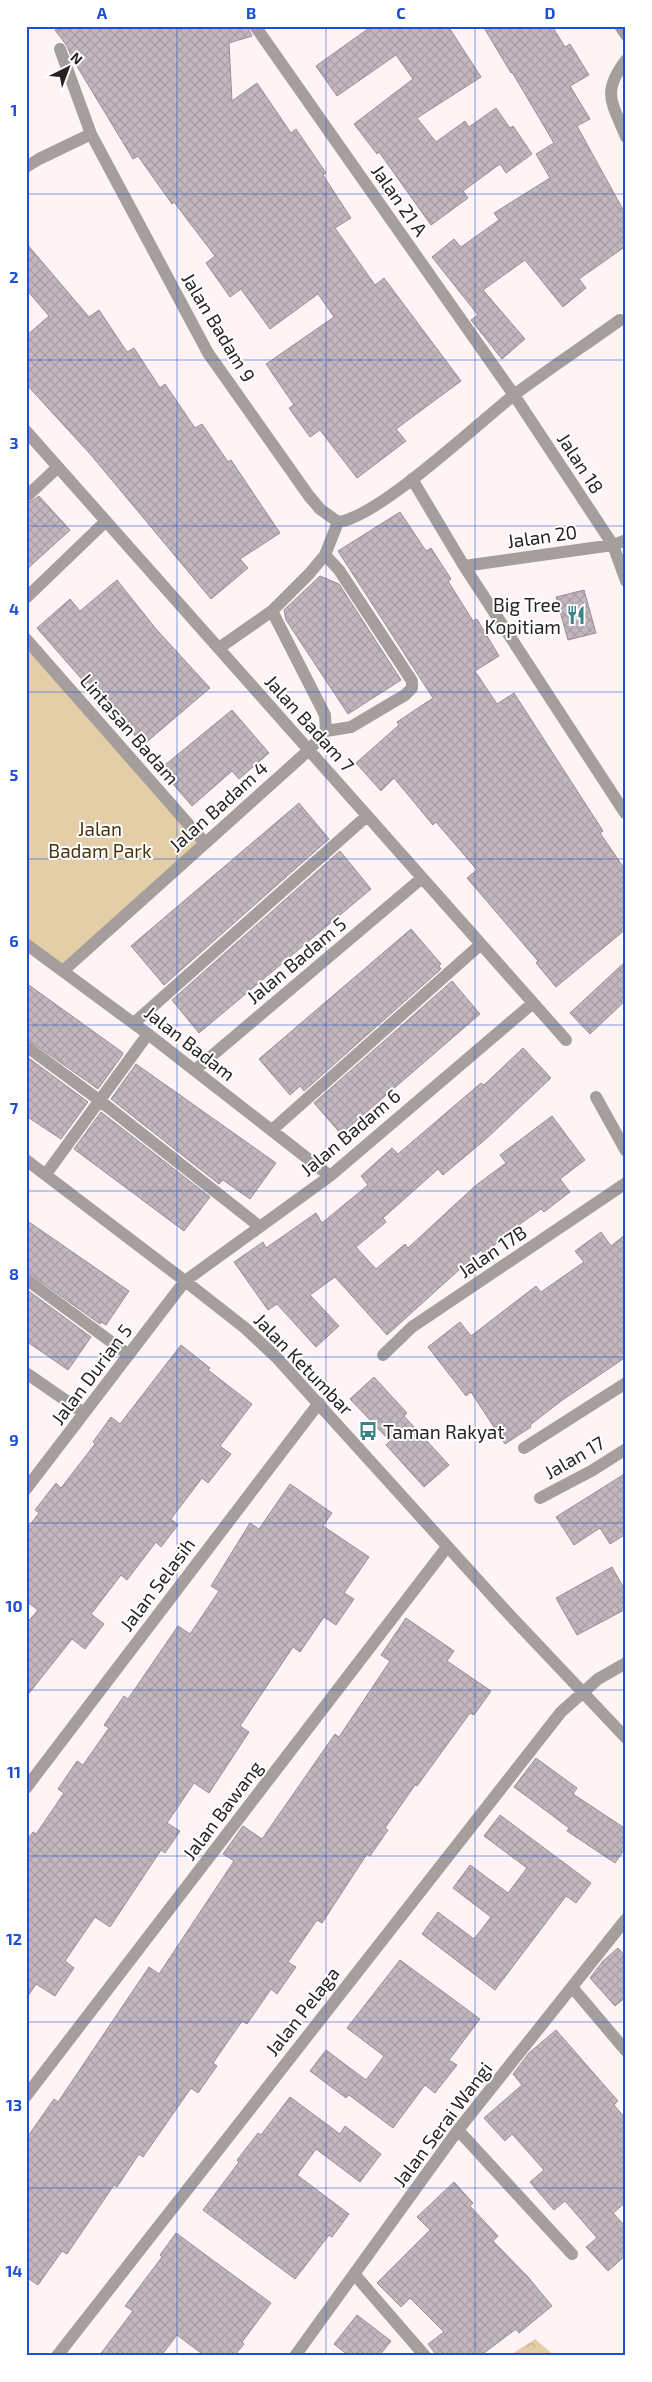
<svg xmlns="http://www.w3.org/2000/svg" width="652" height="2382" font-family="'Exo 2',sans-serif">
<defs>
<pattern id="forest-crowns" width="20" height="18" patternUnits="userSpaceOnUse" patternTransform="scale(1.25)"><rect width="20" height="18" fill="#e3cea8"/><path d="M2 6a3 3 0 1 1 6 0M12 15a3 3 0 1 1 6 0" fill="none" stroke="#c3b190"/></pattern>
<pattern id="building-cross-hatch" width="8" height="8" patternUnits="userSpaceOnUse" patternTransform="scale(1.25)"><rect width="8" height="8" fill="#c2b7be"/><path d="M0 0l8 8M0 8l8-8" fill="none" stroke="#a79da3"/></pattern>
</defs>
<rect width="100%" height="100%" fill="#fff4f5"/>
<!-- forest -->
<path fill="url(#forest-crowns)" d="M535,2339L555,2356H509Z"/>
<!-- park -->
<path fill="#e3cea8" d="M26,647L205,843L63,971L26,944Z"/>
<!-- building -->
<path fill="url(#building-cross-hatch)" stroke="#9a9096" d="M88,26H247L252,36L229,43L232,101L257,83L291,133L296,129L326,173L323,175L351,218L335,228L375,285L384,278L461,381L396,429L406,441L357,478L320,430L310,437L289,408L294,405L266,364L334,317L318,294L270,329L241,289L230,297L206,263L215,256L174,202L172,204L138,156L133,159L72,58L67,46L55,30Z
M372,26H448L481,77L417,118L436,142L465,121L469,127L496,108L510,128L513,126L532,154L506,173L500,164L463,191L468,198L431,225L379,152L377,154L354,124L413,79L396,55L337,96L316,66Z
M483,26H552L565,47L570,44L589,75L570,86L590,119L577,126L626,215V246L579,279L586,288L563,307L525,260L483,290L525,339L502,359L471,320L478,315L432,257L454,239L461,247L499,220L494,213L550,178L536,154L554,143L512,72L511,73Z
M26,243L89,317L99,310L127,352L134,348L160,388L165,384L195,428L202,424L228,462L231,460L280,533L240,559L248,568L211,599L91,455L26,384V336L49,316L26,289Z
M39,496L70,530L26,570V505Z
M400,512L426,551L431,548L451,579L448,581L473,621L477,619L499,656L475,671L497,704L514,693L603,831L600,833L626,871V929L556,987L536,963L538,961L467,878L477,870L436,822L433,825L394,778L381,791L356,763L399,725L397,722L433,698L338,551Z
M320,576L339,584L401,680L348,714L286,620L284,610Z
M117,580L156,629L210,688L143,745L88,682L86,684L37,628L70,599L80,611Z
M584,590L596,633L568,640L556,597Z
M232,710L269,753L239,779L232,771L192,806L160,769Z
M299,803L329,839L164,985L131,946Z
M340,851L371,889L199,1033L172,1000Z
M411,929L441,964L439,966L441,969L304,1091L300,1086L290,1095L259,1059Z
M626,961V1000L590,1034L570,1013Z
M452,981L480,1014L341,1134L314,1103Z
M26,983L122,1052L123,1054L98,1089L26,1038Z
M523,1048L551,1078L487,1138L443,1175L438,1169L383,1218L386,1222L356,1247L376,1269L405,1244L408,1248L475,1186L506,1163L500,1155L552,1116L585,1160L560,1179L570,1192L544,1212L541,1209L516,1227L484,1254L481,1250L387,1335L335,1277L310,1295L339,1326L316,1347L277,1304L268,1310L234,1262L263,1242L266,1248L316,1213L322,1223L368,1185L361,1176L392,1148L398,1154L481,1083L484,1085Z
M26,1056L88,1102L61,1139L26,1116Z
M136,1064L276,1163L250,1199L223,1180L219,1184L111,1099Z
M101,1112L210,1197L184,1231L74,1149Z
M26,1220L129,1291L106,1325L101,1322L100,1324L26,1271Z
M601,1232L611,1246L626,1234V1357L561,1401L530,1425L531,1427L505,1444L471,1392L466,1396L428,1347L460,1322L471,1336L536,1286L541,1292L584,1262L575,1251Z
M26,1289L91,1337L68,1370L26,1341Z
M181,1345L210,1368L208,1370L252,1404L220,1446L231,1454L208,1483L202,1478L171,1519L178,1525L161,1547L156,1542L127,1580L121,1575L91,1614L104,1624L85,1649L72,1639L26,1697V1624L38,1610L26,1601V1530L39,1513L35,1510L56,1483L61,1488L95,1444L93,1442L111,1417L120,1424Z
M374,1377L407,1413L404,1416L449,1465L424,1487L386,1445L390,1441L350,1399Z
M626,1473V1534L610,1544L600,1528L574,1545L556,1517Z
M290,1484L332,1513L323,1526L369,1557L344,1593L354,1599L336,1625L324,1617L300,1652L293,1647L240,1726L249,1732L209,1793L194,1783L167,1823L180,1831L165,1853L161,1850L110,1927L95,1917L65,1961L74,1968L55,1996L36,1984L26,1999V1842L33,1832L36,1834L64,1793L58,1789L77,1761L83,1765L109,1728L104,1725L124,1696L128,1699L178,1626L190,1634L219,1591L211,1586L250,1523L259,1529Z
M612,1567L626,1592V1609L577,1635L556,1598Z
M406,1618L454,1651L447,1661L491,1691L474,1715L470,1713L417,1786L415,1785L385,1828L388,1830L370,1856L367,1854L322,1923L317,1920L288,1962L296,1967L277,1994L271,1989L247,2024L242,2021L213,2063L217,2066L198,2093L191,2088L143,2157L139,2154L117,2187L114,2185L67,2254L62,2251L38,2285L26,2277V2139L54,2099L58,2102L149,1967L159,1974L234,1861L223,1854L243,1826L262,1839L335,1734L339,1737L390,1661L381,1655Z
M536,1758L577,1788L573,1794L626,1829V1847L615,1863L567,1831L569,1828L514,1787Z
M500,1815L591,1883L576,1903L566,1896L495,1990L422,1934L438,1912L474,1939L491,1917L453,1888L470,1865L508,1893L527,1868L484,1836Z
M618,1948L626,1957V1997L615,2006L590,1978L603,1961Z
M400,1960L480,2019L449,2060L457,2065L435,2093L425,2085L393,2128L349,2095L346,2098L310,2071L326,2050L366,2080L384,2056L347,2028Z
M556,2030L618,2101L614,2105L626,2119V2202L613,2213L626,2227V2255L608,2271L586,2247L597,2238L565,2201L554,2210L530,2182L544,2170L512,2134L505,2141L484,2118L522,2085L513,2074L529,2053Z
M290,2097L340,2134L345,2126L381,2154L360,2182L316,2149L297,2175L349,2214L332,2237L329,2235L295,2279L203,2210L239,2162L237,2160L258,2133L261,2135Z
M454,2182L473,2203L470,2206L498,2236L493,2241L528,2277L552,2306L519,2333L516,2329L480,2356H437L428,2344L444,2332L410,2298L401,2307L377,2283L430,2230L417,2217Z
M176,2233L271,2303L242,2342L244,2344L234,2356H205L177,2335L161,2356H99L133,2311L125,2306L162,2257L160,2255Z
M357,2315L391,2341L379,2356H349L334,2344Z"/>
<g fill="none" stroke-linecap="round" stroke-linejoin="round">
<!-- minor -->
<path stroke="#a49f9d" stroke-width="12" d="M255,26L514,395L613,545L626,581
M620,26L626,35
M60,49L91,134L208,353L309,496L320,509L338,522
M626,60C601,93 612,102 626,137
M26,167L39,159L91,134
M26,431L566,1040
M412,479L464,566L625,813
M26,497L58,467
M325,555L339,570L412,681V688L405,695L351,727L326,731
M464,566L613,545L626,540
M26,598L106,521
M26,639L205,843
M219,648L272,611L309,574L325,555L338,522C379,517 477,424 514,395C549,369 585,345 620,320
M26,944L148,1034L330,1176
M63,971L309,750L326,731L325,715L272,611
M134,1023L367,816
M26,1046L99,1100L259,1226
M195,1070L422,878
M596,1097L626,1151
M272,1130L481,944
M26,1160L185,1281L245,1328L276,1357L505,1610L626,1738
M46,1174L148,1034
M26,1279L129,1355
M383,1355L412,1327L626,1183
M26,1373L84,1413
M524,1448L626,1383
M26,1489L185,1281L330,1176L533,1003
M540,1498L593,1470L626,1449
M26,1788L319,1403
M572,1987L626,2051
M26,2096L447,1547
M458,2130L572,2254
M355,2275L425,2356
M57,2356L561,1712L598,1679L626,1663
M295,2356L458,2130L626,1919"/>
</g>
<!-- grid -->
<path fill="none" stroke="#1d4ed8" stroke-width="1" stroke-opacity="0.55" d="M177,26V2356M326,26V2356M475,26V2356M26,194H626M26,360H626M26,526H626M26,692H626M26,859H626M26,1025H626M26,1191H626M26,1357H626M26,1523H626M26,1690H626M26,1856H626M26,2022H626M26,2188H626"/>
<!-- icons -->
<defs>
<g id="restaurant-bare" transform="scale(1.5)"><path d="M-5-6h1v4h1v-4h1v4h1v-4h1v5L-1.5 .5V6h-2V.5L-5-1ZM5-6V6H3V1.5H1.5Q1.5-4 5-6Z" fill="#3b8388" stroke="#fff" stroke-width="2.5" paint-order="stroke"/></g>
<g id="bus-bare" transform="scale(1.5)"><path d="M-5-6H5V4H4V6H2V4H-2V6H-4V4H-5ZM-3.5-4V0h7V-4ZM-3.5 1.2v1.5H-2V1.2ZM2 1.2v1.5H3.5V1.2Z" fill="#3b8388" stroke="#fff" stroke-width="2.5" paint-order="stroke"/></g>
</defs>
<g fill-rule="evenodd">
<use href="#restaurant-bare" x="576" y="615"/>
<use href="#bus-bare" x="368" y="1431"/>
</g>
<g text-anchor="middle" dominant-baseline="central" stroke-width="4" stroke-linejoin="round" paint-order="stroke">
<!-- street labels -->
<g font-size="19" fill="#282323" stroke="#fff">
<text transform="translate(400 200) rotate(55)">Jalan 21 A</text>
<text transform="translate(219 327) rotate(59)">Jalan Badam 9</text>
<text transform="translate(581 463) rotate(57)">Jalan 18</text>
<text transform="translate(542 536) rotate(-8)">Jalan 20</text>
<text transform="translate(310 723) rotate(48)">Jalan Badam 7</text>
<text transform="translate(130 729) rotate(49)">Lintasan Badam</text>
<text transform="translate(218 806) rotate(-42)">Jalan Badam 4</text>
<text transform="translate(296 960) rotate(-40)">Jalan Badam 5</text>
<text transform="translate(190 1043) rotate(38)">Jalan Badam</text>
<text transform="translate(350 1132) rotate(-40)">Jalan Badam 6</text>
<text transform="translate(492 1251) rotate(-34)">Jalan 17B</text>
<text transform="translate(304 1364) rotate(46)">Jalan Ketumbar</text>
<text transform="translate(91 1374) rotate(-53)">Jalan Durian 5</text>
<text transform="translate(574 1457) rotate(-30)">Jalan 17</text>
<text transform="translate(157 1584) rotate(-53)">Jalan Selasih</text>
<text transform="translate(222 1810) rotate(-53)">Jalan Bawang</text>
<text transform="translate(302 2011) rotate(-52)">Jalan Pelaga</text>
<text transform="translate(442 2124) rotate(-53)">Jalan Serai Wangi</text>
</g>
<!-- poi labels -->
<g font-size="19" fill="#282323" stroke="#fff" text-anchor="end">
<text x="561" y="604">Big Tree<tspan x="561" dy="22">Kopitiam</tspan></text>
<text x="383" y="1431" text-anchor="start">Taman Rakyat</text>
</g>
<!-- park labels -->
<g font-size="19" fill="#47340d" stroke="#fff">
<text x="100" y="828">Jalan<tspan x="100" dy="22">Badam Park</tspan></text>
</g>
</g>
<!-- border -->
<rect width="652" height="2382" fill="none" stroke="#ffffff" stroke-width="55"/>
<!-- north arrow -->
<g transform="translate(68 68) rotate(42)" stroke="#ffffff" stroke-width="4" paint-order="stroke">
<path d="M0-4L9 19L0 12L-9 19Z" fill="#282323"/>
<text y="-8" font-size="14" font-weight="bold" text-anchor="middle" fill="#282323">N</text>
</g>
<rect x="28" y="28" width="596" height="2326" fill="none" stroke="#1d4ed8" stroke-width="2"/>
<g font-size="16" text-anchor="middle" font-weight="bold" fill="#1d4ed8">
<text x="102" y="19">A</text>
<text x="251" y="19">B</text>
<text x="401" y="19">C</text>
<text x="550" y="19">D</text>
<text x="14" y="116">1</text>
<text x="14" y="283">2</text>
<text x="14" y="449">3</text>
<text x="14" y="615">4</text>
<text x="14" y="781">5</text>
<text x="14" y="947">6</text>
<text x="14" y="1114">7</text>
<text x="14" y="1280">8</text>
<text x="14" y="1446">9</text>
<text x="14" y="1612">10</text>
<text x="14" y="1778">11</text>
<text x="14" y="1945">12</text>
<text x="14" y="2111">13</text>
<text x="14" y="2277">14</text>
</g>
</svg>
